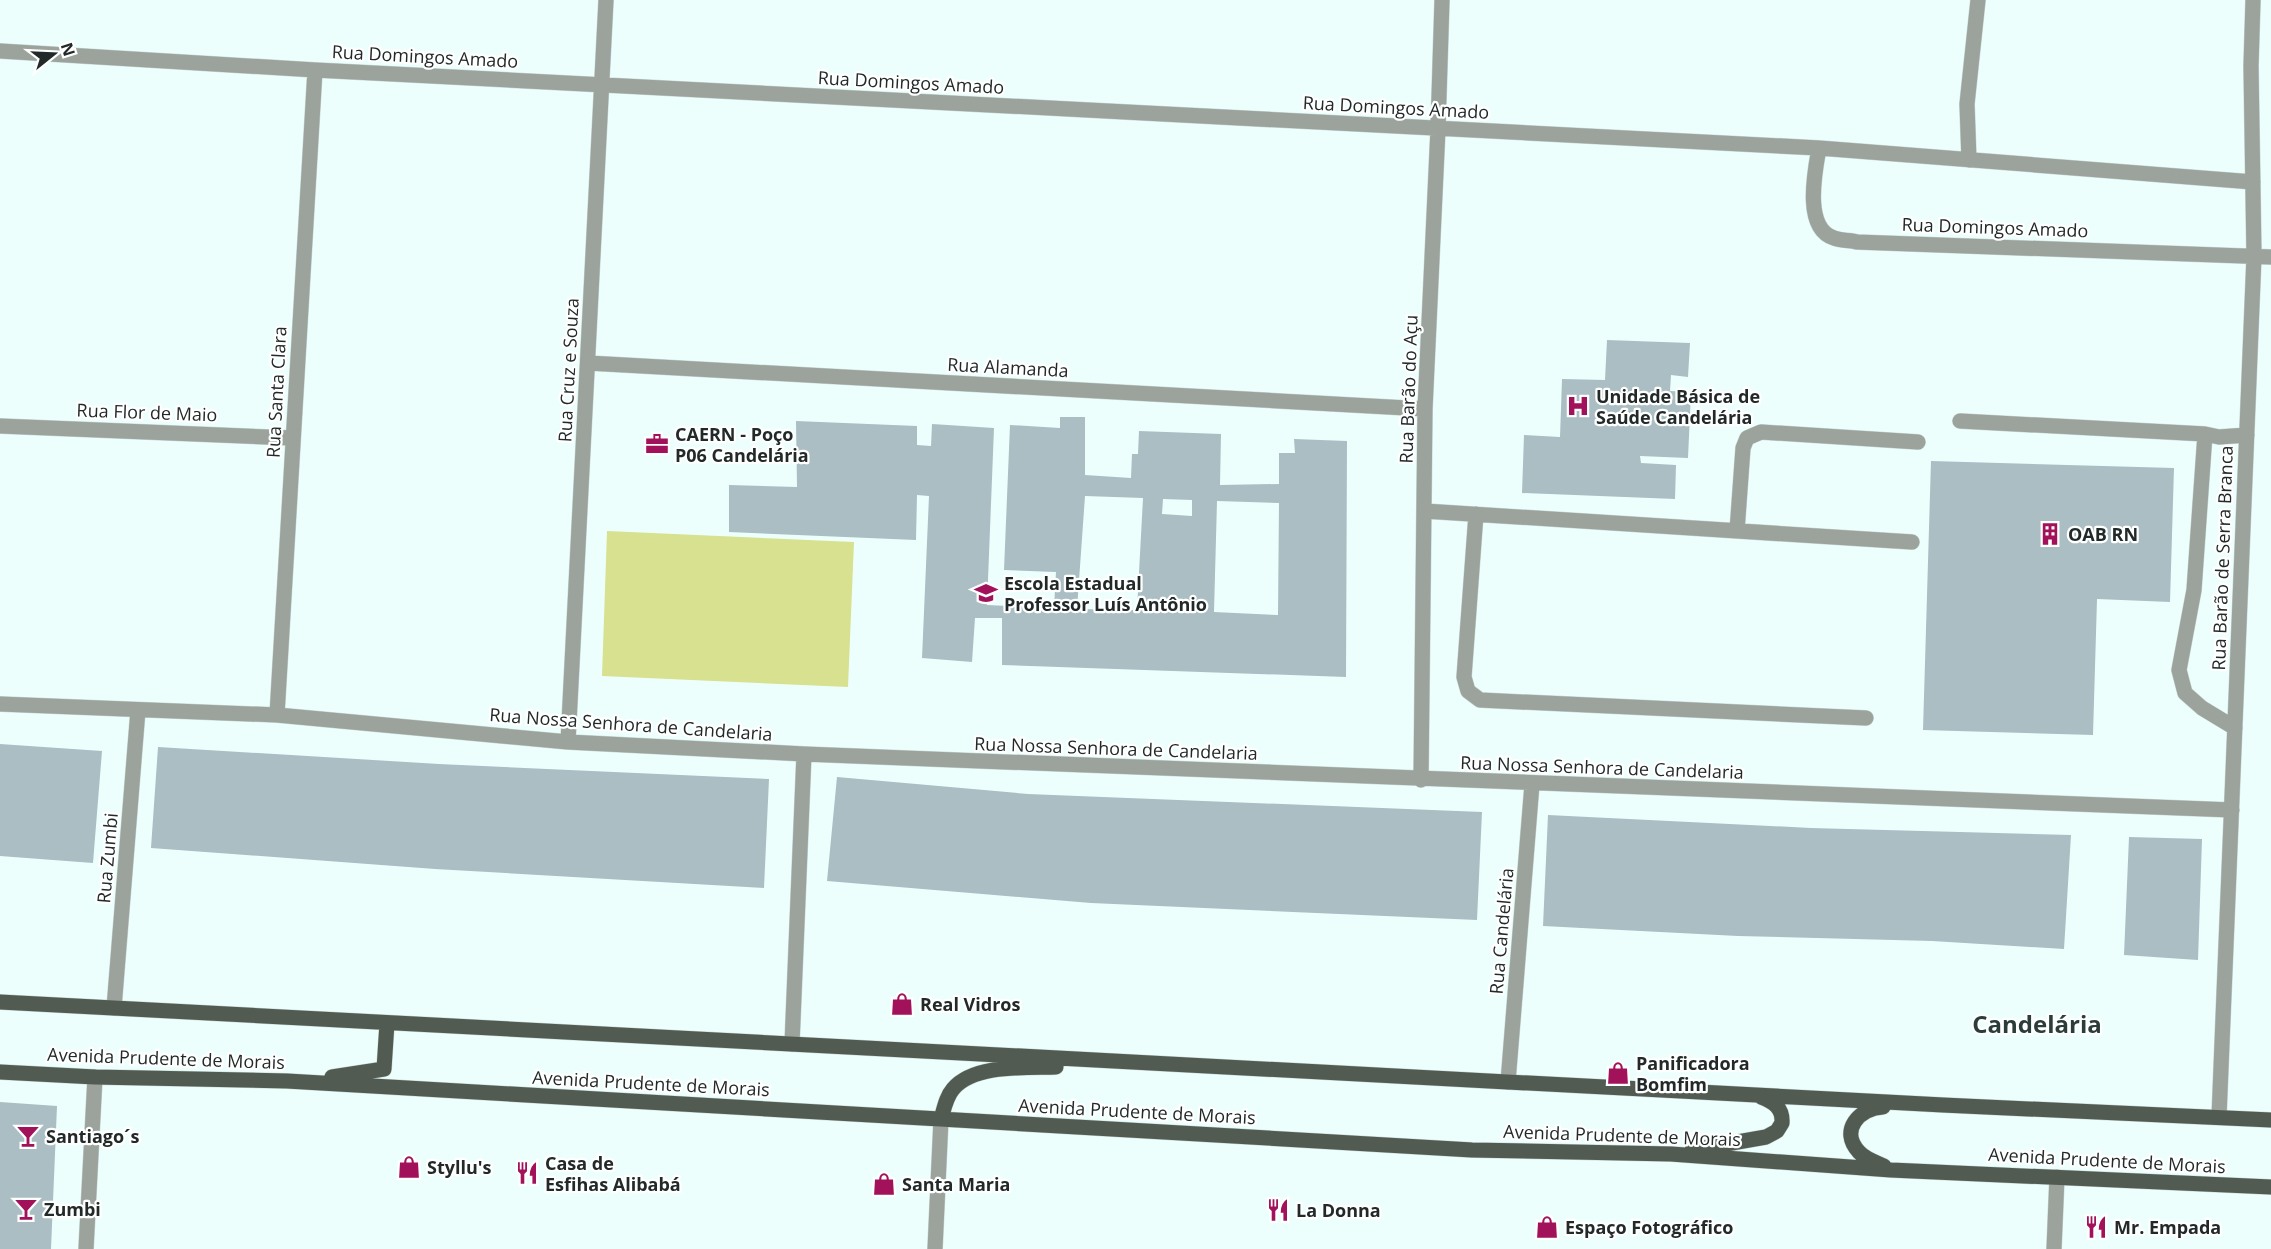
<svg xmlns="http://www.w3.org/2000/svg" width="2271" height="1249" font-family="'Open Sans',sans-serif">
<rect width="100%" height="100%" fill="#edfffc"/>
<!-- green -->
<path fill="#d8e18f" d="M607,531L854,542L848,687L602,676Z"/>
<!-- building -->
<path fill="#aabec4" fill-rule="evenodd" d="M1607,340L1690,343L1688,377L1671,375L1670,391L1691,392L1688,458L1640,456L1641,463L1676,465L1675,499L1522,493L1524,435L1560,437L1562,379L1605,380Z
M1060,417H1085V475L1131,478L1132,454H1138L1139,431L1221,434L1220,485L1279,484V453H1295L1294,439L1347,441L1346,677L1002,665V618H975L972,662L922,658L929,496L917,495L916,540L729,532V485L797,487L796,421L917,426V445L931,446L932,424L994,428L987,605L1054,608L1056,572L1004,570L1010,425L1060,428ZM1085,496L1143,498L1137,610L1077,609ZM1163,499L1192,500V516L1162,514ZM1217,501L1279,503L1278,615L1214,612Z
M1931,461L2174,468L2170,602L2097,599L2093,735L1923,730Z
M0,744L102,751L93,863L0,856Z
M158,747L439,764L769,779L764,888L435,869L151,848Z
M837,777L1028,794L1482,812L1477,920L1091,903L827,881Z
M1548,815L1811,828L2071,835L2064,949L1932,941L1738,936L1543,926Z
M2129,837L2202,839L2198,960L2124,955Z
M0,1102L57,1106L51,1249H0Z"/>
<g fill="none" stroke-linecap="round" stroke-linejoin="round">
<!-- minor casing -->
<g stroke="#c8d9d6" stroke-width="16">
<path id="minor" d="M0,51L315,70L1819,148L2253,182
M1819,148C1815,171 1803,228 1834,238C1841,241 1850,240 1857,242L2271,257
M1969,160L1967,104L1978,0
M588,363L1425,409
M1960,421L2205,434L2219,437L2247,435
M0,426L293,438
M2205,434L2194,590L2179,670L2185,693L2202,708L2235,728
M1424,511L1912,542
M1476,514L1464,677L1468,691L1480,700L1866,718
M1737,531L1743,448L1747,438L1761,432L1918,442
M0,704L277,715L568,742L804,754L2232,810
M277,715L315,70
M568,742L606,0
M1421,780L1425,409L1438,129L1442,0
M114,1008L138,710
M792,1044L804,754
M1508,1082L1532,784
M2219,1117L2254,256L2251,66L2253,0
M86,1249L95,1077
M935,1249L941,1119
M2054,1249L2057,1177"/>
</g>
<!-- major casing -->
<g stroke="#c8d9d6" stroke-width="16">
<path id="major" d="M0,1002L1943,1105L2271,1120
M0,1072L95,1077L287,1081L1472,1150L1671,1154L1891,1170L2271,1187
M332,1077L384,1069L387,1023
M1883,1107C1859,1108 1839,1131 1859,1152C1865,1159 1875,1162 1884,1166
M941,1119C944,1109 946,1097 953,1089C974,1064 1026,1068 1056,1067
M1692,1150L1766,1137L1777,1131L1782,1123C1783,1108 1774,1102 1761,1097"/>
</g>
<!-- minor -->
<use href="#minor" stroke="#9ca39d" stroke-width="15"/>
<!-- major -->
<use href="#major" stroke="#515b52" stroke-width="15"/>
</g>
<!-- icons -->
<defs>
<g id="hospital-bare" transform="scale(1.8)"><path d="M-5-5h3v3.5h4V-5h3V5h-3V1.5h-4V5h-3Z" fill="#a1125a" stroke="#fff" stroke-width="2.5" paint-order="stroke"/></g>
<g id="office-bare" transform="scale(1.8)"><path d="M-6-3h4V-5.5h4V-3h4V5H-6ZM-1-4.5V-3h2v-1.5ZM-6 0V1H6V0Z" fill="#a1125a" stroke="#fff" stroke-width="2.5" paint-order="stroke"/></g>
<g id="building-bare" transform="scale(1.8)"><path d="M-4-6H4V6H1V3H-1V6H-4ZM-2.5-4.3h1.7v1.8h-1.7ZM.8-4.3h1.7v1.8H.8ZM-2.5-1h1.7V.8h-1.7ZM.8-1h1.7V.8H.8Z" fill="#a1125a" stroke="#fff" stroke-width="2.5" paint-order="stroke"/></g>
<g id="school-bare" transform="scale(1.8)"><path d="M0-5L7-2L0 1L-7-2ZM-4 1L0 2.5L4 1V4Q0 6-4 4Z" fill="#a1125a" stroke="#fff" stroke-width="2.5" paint-order="stroke"/></g>
<g id="shop-bare" transform="scale(1.8)"><path d="M-5-2.5h2.3a2.7 3.5 0 0 1 5.4 0H5L5.5 6h-11ZM-1.5-2.5h3a1.5 2.3 0 0 0-3 0Z" fill="#a1125a" stroke="#fff" stroke-width="2.5" paint-order="stroke"/></g>
<g id="bar-bare" transform="scale(1.8)"><path d="M-6-5H6L.8 .8V4.5H3.5V6h-7V4.5H-.8V.8Z" fill="#a1125a" stroke="#fff" stroke-width="2.5" paint-order="stroke"/></g>
<g id="restaurant-bare" transform="scale(1.8)"><path d="M-5-6h1v4h1v-4h1v4h1v-4h1v5L-1.5 .5V6h-2V.5L-5-1ZM5-6V6H3V1.5H1.5Q1.5-4 5-6Z" fill="#a1125a" stroke="#fff" stroke-width="2.5" paint-order="stroke"/></g>
</defs>
<g fill-rule="evenodd">
<use href="#hospital-bare" x="1578" y="406"/>
<use href="#office-bare" x="657" y="444"/>
<use href="#building-bare" x="2050" y="534"/>
<use href="#school-bare" x="986" y="593"/>
<use href="#shop-bare" x="902" y="1004"/>
<use href="#shop-bare" x="1618" y="1073"/>
<use href="#bar-bare" x="28" y="1136"/>
<use href="#shop-bare" x="409" y="1167"/>
<use href="#restaurant-bare" x="527" y="1173"/>
<use href="#shop-bare" x="884" y="1184"/>
<use href="#bar-bare" x="26" y="1209"/>
<use href="#restaurant-bare" x="1278" y="1210"/>
<use href="#shop-bare" x="1547" y="1227"/>
<use href="#restaurant-bare" x="2096" y="1227"/>
</g>
<g text-anchor="middle" dominant-baseline="central" stroke-width="4.5" stroke-linejoin="round" paint-order="stroke">
<!-- street labels -->
<g font-size="18" fill="#222a29" stroke="#fff">
<text transform="translate(425 56) rotate(3)">Rua Domingos Amado</text>
<text transform="translate(911 82) rotate(3)">Rua Domingos Amado</text>
<text transform="translate(1396 107) rotate(3)">Rua Domingos Amado</text>
<text transform="translate(1995 227) rotate(2)">Rua Domingos Amado</text>
<text transform="translate(1008 367) rotate(3)">Rua Alamanda</text>
<text transform="translate(568 370) rotate(-87)">Rua Cruz e Souza</text>
<text transform="translate(1408 389) rotate(-88)">Rua Barão do Açu</text>
<text transform="translate(276 392) rotate(-87)">Rua Santa Clara</text>
<text transform="translate(147 412) rotate(2)">Rua Flor de Maio</text>
<text transform="translate(2222 558) rotate(-88)">Rua Barão de Serra Branca</text>
<text transform="translate(631 724) rotate(4)">Rua Nossa Senhora de Candelaria</text>
<text transform="translate(1116 748) rotate(2)">Rua Nossa Senhora de Candelaria</text>
<text transform="translate(1602 767) rotate(2)">Rua Nossa Senhora de Candelaria</text>
<text transform="translate(107 858) rotate(-85)">Rua Zumbi</text>
<text transform="translate(1501 931) rotate(-85)">Rua Candelária</text>
<text transform="translate(166 1058) rotate(2)">Avenida Prudente de Morais</text>
<text transform="translate(651 1083) rotate(3)">Avenida Prudente de Morais</text>
<text transform="translate(1137 1111) rotate(3)">Avenida Prudente de Morais</text>
<text transform="translate(1622 1135) rotate(2)">Avenida Prudente de Morais</text>
<text transform="translate(2107 1160) rotate(3)">Avenida Prudente de Morais</text>
</g>
<!-- poi labels -->
<g font-size="18" font-weight="bold" fill="#222a29" stroke="#fff" text-anchor="start">
<text x="1596" y="396">Unidade Básica de<tspan x="1596" dy="21">Saúde Candelária</tspan></text>
<text x="675" y="434">CAERN - Poço<tspan x="675" dy="21">P06 Candelária</tspan></text>
<text x="2068" y="534">OAB RN</text>
<text x="1004" y="583">Escola Estadual<tspan x="1004" dy="21">Professor Luís Antônio</tspan></text>
<text x="920" y="1004">Real Vidros</text>
<text x="1636" y="1063">Panificadora<tspan x="1636" dy="21">Bomfim</tspan></text>
<text x="46" y="1136">Santiago´s</text>
<text x="545" y="1163">Casa de<tspan x="545" dy="21">Esfihas Alibabá</tspan></text>
<text x="427" y="1167">Styllu's</text>
<text x="902" y="1184">Santa Maria</text>
<text x="44" y="1209">Zumbi</text>
<text x="1296" y="1210">La Donna</text>
<text x="1565" y="1227">Espaço Fotográfico</text>
<text x="2114" y="1227">Mr. Empada</text>
</g>
<!-- district labels -->
<g font-size="24" font-weight="bold" fill="#2b3d3a" stroke="#fff">
<text x="2037" y="1023">Candelária</text>
</g>
</g>
<!-- north arrow -->
<g transform="translate(54 54) rotate(72)" stroke="#ffffff" stroke-width="4.5" paint-order="stroke">
<path d="M0-4.5L10 22L0 15L-10 22Z" fill="#222a29"/>
<text y="-9" font-size="16" font-weight="bold" text-anchor="middle" fill="#222a29">N</text>
</g>
</svg>
